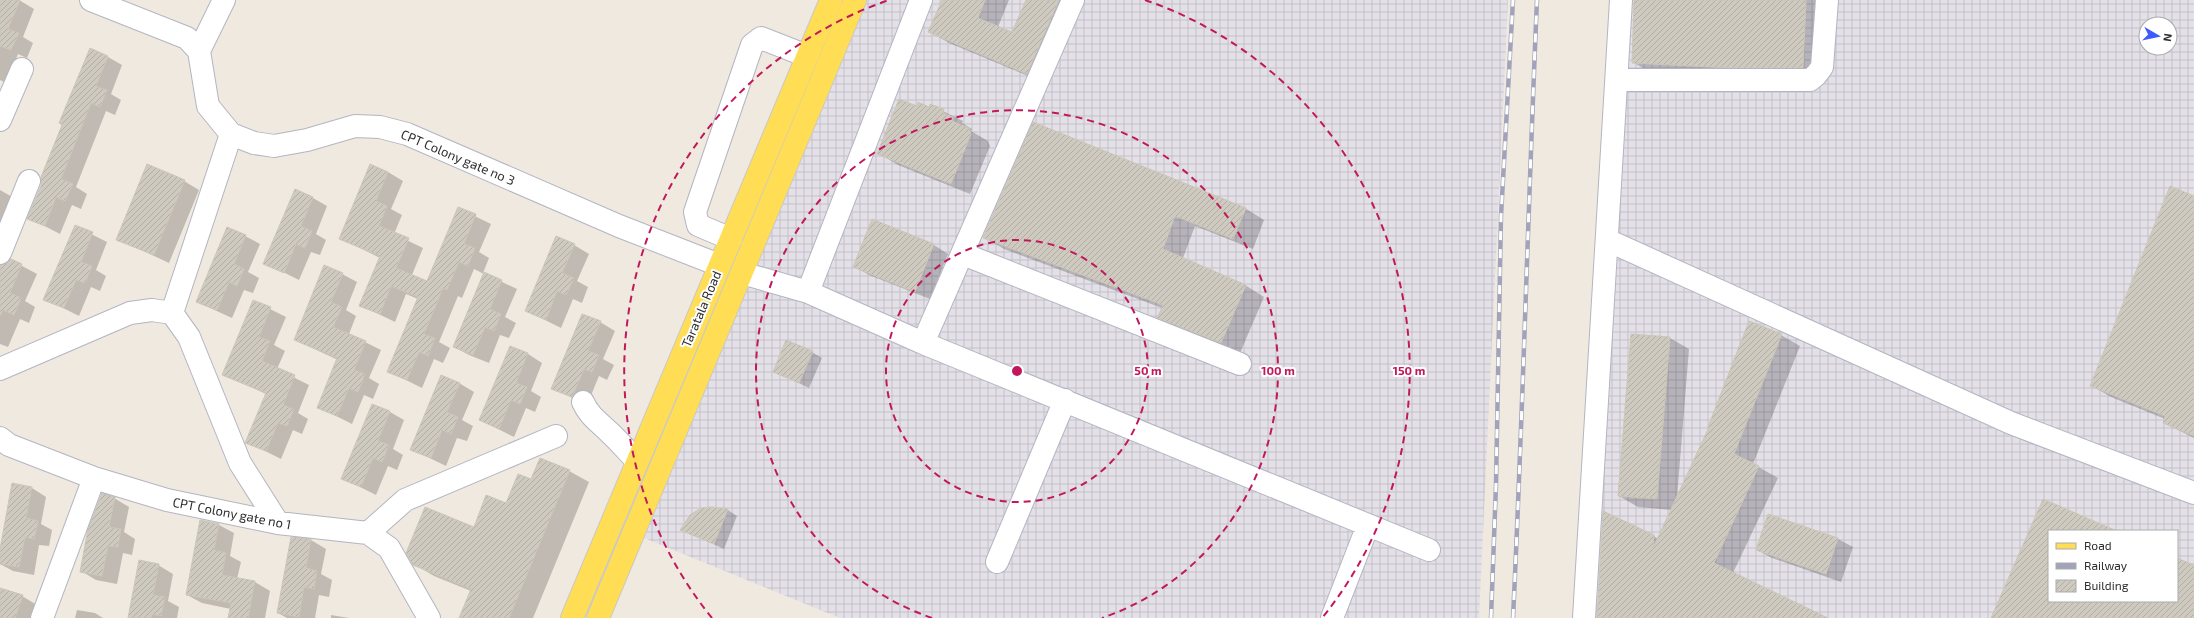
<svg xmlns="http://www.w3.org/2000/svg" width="2194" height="618" font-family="'Exo 2',sans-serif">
<defs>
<pattern id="industrial-grid" width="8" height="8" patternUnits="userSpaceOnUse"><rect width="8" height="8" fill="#e3e0e8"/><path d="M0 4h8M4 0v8" fill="none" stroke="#c3c0c7"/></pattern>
<pattern id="building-hatch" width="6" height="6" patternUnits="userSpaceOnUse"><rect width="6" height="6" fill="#cfcac0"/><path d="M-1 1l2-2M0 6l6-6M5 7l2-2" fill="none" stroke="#b2aea5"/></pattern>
</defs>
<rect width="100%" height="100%" fill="#f0e9df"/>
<!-- industrial -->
<path fill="url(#industrial-grid)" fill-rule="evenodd" d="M861,0H1508L1479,618H840L644,538Z
M1628,0H2194V618H1594L1618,243ZM2146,24H2170V48H2146ZM2049,531H2177V601H2049Z"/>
<!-- shadow -->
<path fill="#0003" d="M0,0H19L34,9L23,37L33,43L27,58L18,54L6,83L0,80Z
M943,0H1009L998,27L1013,33L1027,0H1083L1047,84L949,43L930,32Z
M1635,0H1826L1822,78L1652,74L1633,62Z
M108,57L122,65L111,94L121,100L115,115L106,111L76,187L87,194L81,209L72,205L60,234L29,218Z
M931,105L963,121L962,123L972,129L971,131L988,141L990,146L970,194L898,165L878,153Z
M1034,124L1245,208L1264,220L1253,249L1195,226L1183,258L1245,285L1264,297L1240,353L1178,328L1158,317L1162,308L1004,249L985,238Z
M388,172L403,181L391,209L402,215L394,234L423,248L412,275L428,282L458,208L491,224L479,252L489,258L483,273L517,289L505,317L516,323L509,338L500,335L489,363L469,355L454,347L484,274L474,269L462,298L458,296L439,342L450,348L443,363L434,359L422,388L388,371L418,299L406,294L395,322L360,305L380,258L340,238Z
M184,181L199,190L169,263L118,239Z
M0,190L14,198L0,245Z
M2194,197V438L2164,423L2165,419L2111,397L2092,386Z
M313,198L327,206L316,234L326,240L320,255L311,252L299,280L265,263Z
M873,221L934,245L948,254L930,299L869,275L854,266Z
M75,226L107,242L96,270L106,276L100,291L91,287L79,316L45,299Z
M245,236L260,244L248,272L259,278L253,293L244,290L232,318L197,302Z
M574,245L589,254L577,281L588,287L582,303L573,299L561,328L527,311Z
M11,260L37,274L25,301L35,307L29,323L20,319L8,347L0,344V268Z
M342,274L357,282L346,310L356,316L349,334L381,350L369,378L379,384L373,399L364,395L352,424L318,407L338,360L295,340Z
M254,301L286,317L274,345L285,351L277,369L309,385L298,413L308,419L302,434L293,430L281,459L247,442L266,394L223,374Z
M600,322L615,331L603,359L614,365L607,380L599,376L587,405L552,388Z
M1781,335L1800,346L1753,464L1778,478L1733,573L1825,618H1598L1654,536L1658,539L1672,510L1638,507L1619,496L1670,338L1689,349L1677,498Z
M812,352L822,358L809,388L774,371Z
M528,354L542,363L531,391L541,397L535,412L526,408L514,437L480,420Z
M459,383L474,392L462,420L473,426L467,441L457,438L446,466L411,449Z
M390,412L404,420L393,449L403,455L397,470L388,466L376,495L342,478Z
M569,471L589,482L533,618H460L471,591L434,576L414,564L474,528L507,505L532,481Z
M32,488L46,497L41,524L52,530L49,546L39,545L34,575L13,571L0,564V554Z
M114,498L129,507L124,532L135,539L132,555L123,553L117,584L96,580L81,571Z
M728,510L737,516L724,549L681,529Z
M1769,515L1838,539L1853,547L1841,582L1772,558L1757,550Z
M219,525L234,533L230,556L241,562L237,579L255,582L270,591L265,618H229L231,609L202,603L187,595Z
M311,540L326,549L321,574L332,580L329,597L319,595L315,618H287L278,613Z
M158,565L173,574L168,601L179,607L177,618H129Z
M0,589L22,596L37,605L33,618H0Z
M77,610L95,613L103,618H75Z
M331,615L349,618H331Z"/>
<!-- building -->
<path fill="url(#building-hatch)" stroke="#ccc6b8" d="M0,0H20L8,29L19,33L11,50L0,46Z
M942,0H985L978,18L1012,32L1026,0H1059L1027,74L928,32Z
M1634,0H1806L1803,68H1729L1632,63Z
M90,48L108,56L96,86L107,90L100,107L91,103L61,179L73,184L65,201L56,197L45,226L27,219L41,186V177L62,125L59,123Z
M899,99L917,106L918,102L929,107L930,104L944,109L943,113L953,117L952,121L969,128L971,134L951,184L877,154Z
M1033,122L1246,208L1233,239L1175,216L1163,249L1246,285L1221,343L1157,318L1163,305L983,238Z
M147,164L185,180L154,255L116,240Z
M370,164L388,172L376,201L387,206L379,226L409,238L396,268L427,281L458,207L476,214L464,244L475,248L468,266L459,262L447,290L443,288L424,334L435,338L428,356L419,352L407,380L387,372L418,297L391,286L380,314L359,306L380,256L339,239Z
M2170,186L2194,196V436L2163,423L2165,416L2090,386Z
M295,189L313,197L301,226L312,231L305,248L296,244L284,273L263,264Z
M872,219L934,244L915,292L853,267Z
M75,225L93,232L81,262L92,266L85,283L76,280L64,308L43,300Z
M227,227L246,235L234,264L244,269L237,286L229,282L217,310L196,302Z
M556,236L575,244L562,273L574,278L566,295L557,291L546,320L525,311Z
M11,259L22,264L10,293L21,298L14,315L3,310L0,316V265L7,263Z
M324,265L343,273L331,302L342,307L333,327L366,341L354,370L365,374L358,392L349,388L337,416L317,408L337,358L294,340Z
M484,272L502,280L490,309L501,314L494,331L485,327L473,355L453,347Z
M253,300L271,307L259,337L270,341L262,361L295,375L283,405L294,409L287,426L278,423L266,451L245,443L266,393L222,375Z
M582,314L601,321L588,351L599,355L592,372L584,369L572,397L551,389Z
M1749,321L1782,334L1734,454L1759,466L1714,563L1828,618H1597L1603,511L1654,535L1653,548L1709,427H1708Z
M1631,334L1670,337L1657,499L1618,496Z
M786,340L813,351L799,383L773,372Z
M510,346L528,353L516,383L527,387L520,404L511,400L499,429L479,420Z
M441,375L460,383L447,412L458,417L451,434L442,430L431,458L410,450Z
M372,404L390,411L378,441L389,445L382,462L373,458L361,487L341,479Z
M540,458L570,470L509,618H459L471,589L413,565L406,553L425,507L474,527L486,495L506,503L518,474L531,479Z
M12,483L32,487L26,518L38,521L34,539L25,537L19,567L0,564V549Z
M102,493L115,497L109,527L121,529L118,547L108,546L102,576L80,572L88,529Z
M2043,499L2117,531H2049V601H2177V558L2194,565V618H1991Z
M712,507L728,509L714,544L680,530L690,515L701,508Z
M1768,514L1838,538L1826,574L1756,550Z
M200,520L219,524L214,550L226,553L222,575L255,581L248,618H228L231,603L186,595Z
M291,537L311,539L306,568L317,571L314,589L304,587L299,617L277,613Z
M139,560L159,564L153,595L165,597L161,616L152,614L151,618H128Z
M0,588L23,595L15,618H0Z"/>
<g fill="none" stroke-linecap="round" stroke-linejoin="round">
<!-- minor casing -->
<g stroke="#b3b5c2" stroke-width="24">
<path id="minor" d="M91,0L187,38L199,51L208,106L231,134L254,143L274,146L307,140L355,126L380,127L407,134L619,226L719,265
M199,51L224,0
M1617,80H1810L1816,75L1822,67L1827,0
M0,120L22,69
M731,239L698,225L695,212L752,45L761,38L807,56
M1607,240L2011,423L2194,493
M0,253L29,181
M963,254L1240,364
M742,273L808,292L923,343L1429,550
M808,292L921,0
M172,313L231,134
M923,343L1073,0
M0,369L130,313L152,310L172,313L189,337L240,463L278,523
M583,402C589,416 599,422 609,432C619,441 628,452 637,461
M0,438L9,445L94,478L167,500L278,523L368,533L389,548L429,618
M368,533L405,500L556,436
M997,562L1065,400
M42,618L94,478
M1332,618L1368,525
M1584,618L1621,0"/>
</g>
<!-- major casing -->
<g stroke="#c9c9c9" stroke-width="24">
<path id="major" d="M572,618L831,0
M598,618L855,0"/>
</g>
<!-- minor -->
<use href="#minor" stroke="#fff" stroke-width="22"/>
<!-- major -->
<use href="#major" stroke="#fd5" stroke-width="22"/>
<!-- rail casing -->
<g stroke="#a1a3ba" stroke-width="4.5">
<path id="rail" d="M1491,618L1496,485L1501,216L1513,0
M1513,618C1523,412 1528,206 1537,0"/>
</g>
<!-- rail -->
<use href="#rail" stroke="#fff" stroke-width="3" stroke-dasharray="9" stroke-linecap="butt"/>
</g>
<!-- distance rings -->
<g fill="none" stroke="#c2185b" stroke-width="2" stroke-dasharray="7 5">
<circle cx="1017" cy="371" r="131"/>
<path d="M932 618A261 261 0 1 1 1102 618"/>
<path d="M712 618A392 392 0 0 1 889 0M1145 0A392 392 0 0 1 1322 618"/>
</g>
<g text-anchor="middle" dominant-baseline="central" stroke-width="4" stroke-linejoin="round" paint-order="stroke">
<!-- street labels -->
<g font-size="13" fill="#2e2e2e" stroke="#fff">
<text transform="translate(458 157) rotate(23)">CPT Colony gate no 3</text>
<text transform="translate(701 309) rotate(-67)">Taratala Road</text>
<text transform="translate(232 513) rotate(11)">CPT Colony gate no 1</text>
</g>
</g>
<circle cx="1017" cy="371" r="6" fill="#c2185b" stroke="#fff" stroke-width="2"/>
<g font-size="12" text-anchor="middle" font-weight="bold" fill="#c2185b" stroke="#fff" stroke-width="4" stroke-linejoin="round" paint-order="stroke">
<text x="1148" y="375">50 m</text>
<text x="1278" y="375">100 m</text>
<text x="1409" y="375">150 m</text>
</g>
<!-- legend -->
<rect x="2048" y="530" width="130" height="72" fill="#ffffff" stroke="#ababab"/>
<rect x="2056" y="543" width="20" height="6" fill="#ffdd55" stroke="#ababab"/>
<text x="2084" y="550" font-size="12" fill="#2e2e2e">Road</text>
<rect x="2056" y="563" width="20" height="6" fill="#a1a3ba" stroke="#ababab"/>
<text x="2084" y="570" font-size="12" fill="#2e2e2e">Railway</text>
<rect x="2056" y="580" width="20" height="12" fill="url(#building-hatch)" stroke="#ababab"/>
<text x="2084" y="590" font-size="12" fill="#2e2e2e">Building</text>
<!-- north arrow -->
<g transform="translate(2158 36) rotate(99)"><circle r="19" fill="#ffffff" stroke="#ababab"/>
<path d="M0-3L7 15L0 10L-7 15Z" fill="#3d5bff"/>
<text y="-6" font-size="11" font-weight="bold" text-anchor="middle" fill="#2e2e2e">N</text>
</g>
</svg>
